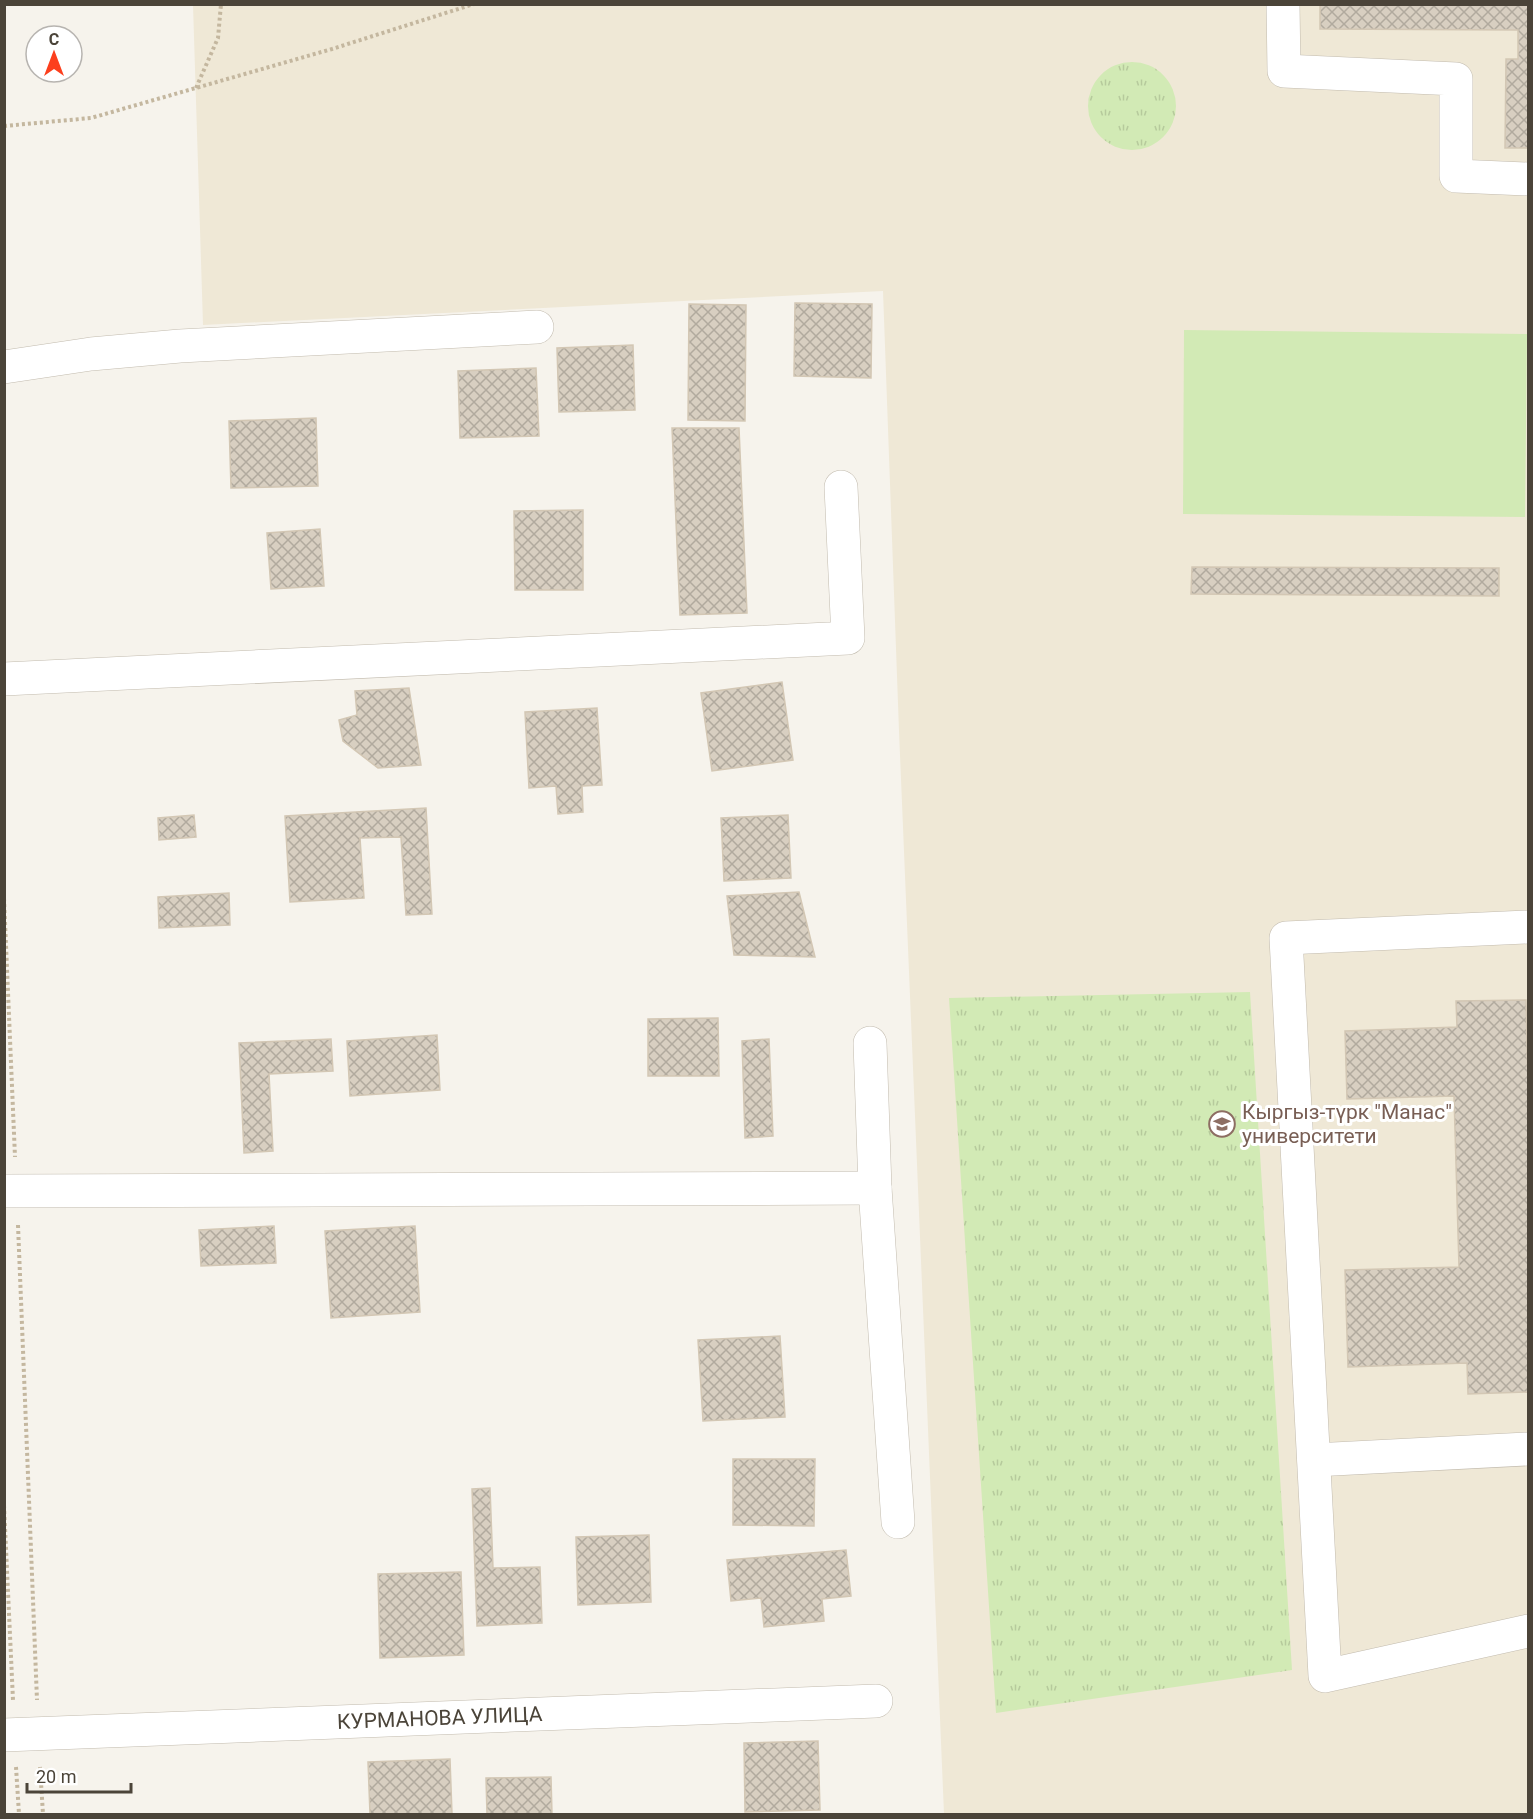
<svg xmlns="http://www.w3.org/2000/svg" width="1533" height="1819" font-family="Roboto,sans-serif">
<defs>
<pattern id="grass-tufts" width="24" height="20" patternUnits="userSpaceOnUse" patternTransform="scale(1.5)"><rect width="24" height="20" fill="#d2eab5"/><path d="M3 7l-1-3M5 7V3M7 7l1-3M15 17l-1-3M17 17v-4M19 17l1-3" fill="none" stroke="#b6ca9c"/></pattern>
<pattern id="building-cross-hatch" width="8" height="8" patternUnits="userSpaceOnUse" patternTransform="scale(1.5)"><rect width="8" height="8" fill="#d8cfc1"/><path d="M0 0l8 8M0 8l8-8" fill="none" stroke="#b1aa9e"/></pattern>
</defs>
<rect width="100%" height="100%" fill="#f6f3ec"/>
<!-- education -->
<path fill="#efe8d6" d="M193,5H1528V1814H944L899,731L883,291L203,325Z"/>
<!-- grass -->
<path fill="url(#grass-tufts)" d="M1088 106a44 44 0 1 1 88 0a44 44 0 1 1-88 0Z
M1250,992L1292,1670L996,1713L949,998Z"/>
<!-- garden -->
<path fill="#d2eab5" d="M1184,330L1527,334L1525,517L1183,514Z"/>
<!-- building -->
<path fill="url(#building-cross-hatch)" stroke="#d3c7b4" stroke-width="1.5" d="M1320,4H1528V148H1505L1506,59H1518V30L1320,29Z
M795,303L872,304L871,378L794,376Z
M689,304L746,305L745,421L688,420Z
M633,345L635,410L559,412L557,348Z
M536,368L539,436L460,438L458,371Z
M316,418L318,486L231,488L229,421Z
M672,428H739L747,613L680,615Z
M583,510V590H515L514,511Z
M320,529L324,586L271,589L267,533Z
M1192,567L1499,568V596L1191,594Z
M782,682L793,760L712,771L701,693Z
M409,688L421,765L378,768L343,741L339,720L357,715L355,691Z
M597,708L602,785L582,786L583,812L558,814L556,786L529,788L525,712Z
M426,808L432,914L406,915L401,837L360,838L364,898L290,902L285,816Z
M194,815L196,837L159,840L158,818Z
M788,815L791,878L724,881L721,818Z
M799,892L815,957L734,955L727,896Z
M229,893L230,925L159,928L158,897Z
M1526,1000L1528,1086V1392L1468,1394L1467,1363L1348,1367L1345,1270L1459,1267L1454,1096L1347,1099L1345,1031L1457,1027L1456,1001Z
M718,1018L719,1076H648V1019Z
M437,1035L440,1090L350,1096L347,1041Z
M331,1039L333,1071L269,1074L273,1151L244,1153L239,1043Z
M769,1039L773,1136L745,1138L742,1041Z
M274,1226L276,1263L201,1266L199,1230Z
M415,1226L420,1312L331,1318L325,1231Z
M780,1336L785,1417L703,1421L698,1340Z
M733,1459H815L814,1526L733,1525Z
M490,1488L493,1568L540,1567L542,1623L477,1626L472,1489Z
M649,1535L651,1602L578,1605L576,1537Z
M846,1550L851,1596L822,1599L824,1621L764,1627L761,1598L731,1601L727,1560Z
M461,1572L464,1655L380,1658L378,1574Z
M818,1741L820,1810L745,1812L744,1743Z
M450,1759L452,1814H370L368,1762Z
M551,1777L552,1814H487L486,1778Z"/>
<g fill="none" stroke-linecap="round" stroke-linejoin="round">
<!-- minor casing -->
<g stroke="#c2bbae" stroke-width="34">
<g id="minor">
<path d="M1283,4L1284,71L1456,79V176L1528,179"/>
<path d="M4,367L91,354L180,346L537,327"/>
<path d="M4,679L848,638L841,487"/>
<path d="M1528,927L1286,938L1325,1676L1528,1631"/>
<path d="M870,1043L875,1188L898,1522"/>
<path d="M4,1191L875,1188"/>
<path d="M1314,1460L1528,1449"/>
<path id="s1" d="M4,1735L876,1701"/>
</g>
</g>
<!-- path -->
<path stroke="#c4b79f" stroke-width="4" stroke-dasharray="3 3" stroke-linecap="butt" d="M196,88L218,38L221,4
M4,126L91,118L332,49L474,4
M4,898L15,1157
M18,1225L37,1700
M4,1505L13,1700
M16,1767L19,1814
M40,1767L43,1814"/>
<!-- minor -->
<use href="#minor" stroke="#fff" stroke-width="33"/>
</g>
<!-- icons -->
<defs>
<g id="university-ring" transform="scale(1.35)"><circle r="9.5" fill="#fff" stroke="#8d6e63" stroke-width="1.5"/><path d="M0-5L7-2L0 1L-7-2ZM-4 1L0 2.5L4 1V4Q0 6-4 4Z" fill="#8d6e63"/></g>
</defs>
<g fill-rule="evenodd">
<use href="#university-ring" x="1222" y="1124"/>
</g>
<g text-anchor="middle" dominant-baseline="central" stroke-width="6" stroke-linejoin="round" paint-order="stroke">
<!-- education labels -->
<g font-size="21" fill="#785e54" stroke="#fff" text-anchor="start">
<text x="1242" y="1112">Кыргыз-түрк "Манас"<tspan x="1242" dy="24">университети</tspan></text>
</g>
<!-- street labels -->
<g font-size="21" fill="#4b4439" stroke="#fff">
<text stroke="none"><textPath href="#s1" startOffset="436">КУРМАНОВА УЛИЦА</textPath></text>
</g>
</g>
<!-- border -->
<rect width="1533" height="1819" fill="none" stroke="#4b4439" stroke-width="12"/>
<!-- north arrow -->
<g transform="translate(54 54)"><circle r="28" fill="#ffffff" stroke="#b7b4b0" stroke-width="1.5"/>
<path d="M0-4.5L10 22L0 15L-10 22Z" fill="#fc3f1d"/>
<text y="-9" font-size="16" font-weight="bold" text-anchor="middle" fill="#4b4439">С</text>
</g>
<!-- scale -->
<path d="M27 1783v9h104v-9" fill="none" stroke="#4b4439" stroke-width="3"/>
<text x="36" y="1783" font-size="18" fill="#4b4439" stroke="#ffffff" stroke-width="4.5" paint-order="stroke">20 m</text>
</svg>
